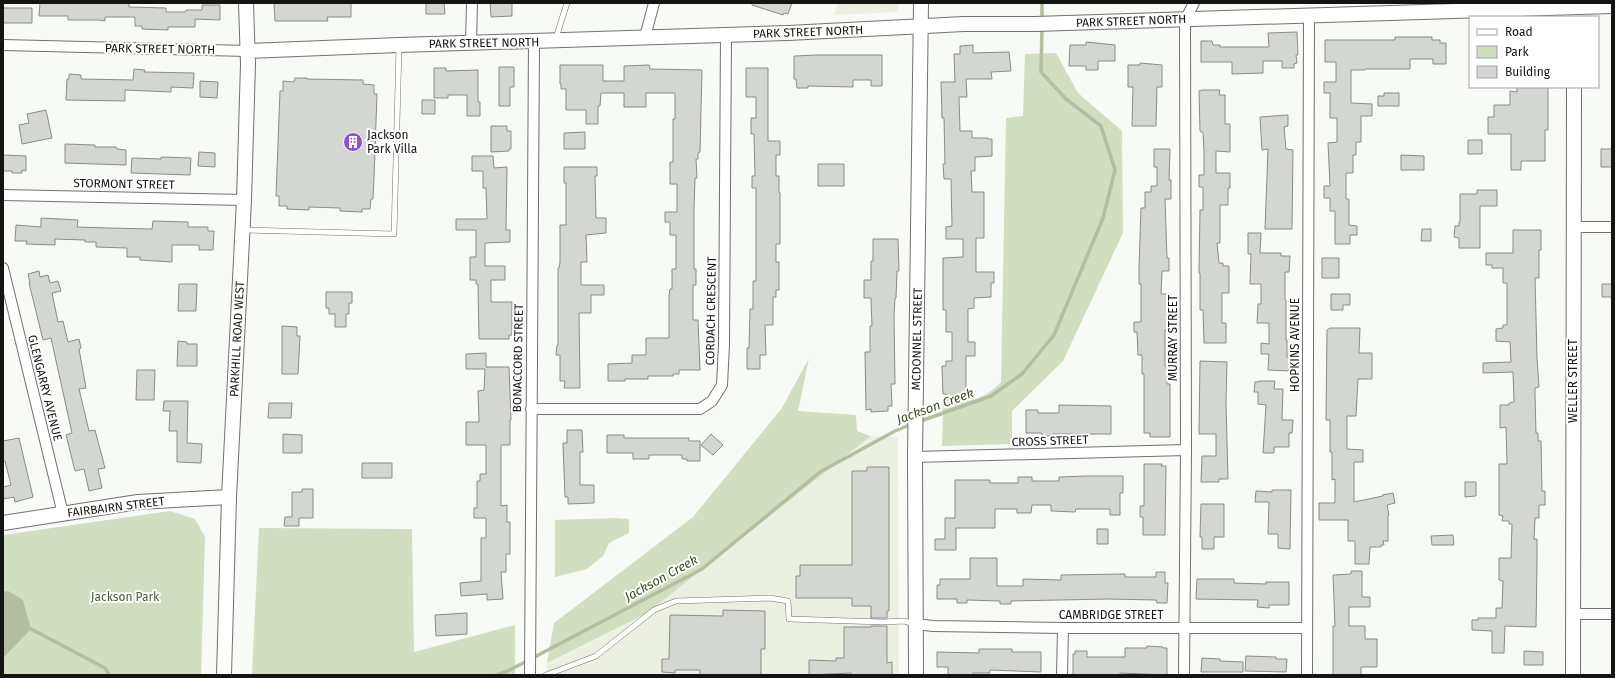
<svg xmlns="http://www.w3.org/2000/svg" width="1615" height="678" font-family="'Fira Sans',sans-serif">
<rect width="100%" height="100%" fill="#f8fbf5"/>
<!-- built -->
<path fill="#ebf0e3" d="M838,3H900L897,12L834,15Z
M871,436L898,437L899,675H546L547,663L647,613Z"/>
<!-- green -->
<path fill="#d1debf" d="M1056,53L1078,93L1122,131L1123,233L1063,361L1012,411V444L942,446L943,403C969,401 982,402 1001,382L1006,118L1023,116L1025,54Z
M809,358L798,411L856,415L857,431L871,436L647,613L547,663L554,623L693,517L782,408Z
M170,511L195,519L205,537L201,675H3V535Z
M616,518L629,519V533L609,543L603,556L587,569L555,577V520Z
M259,528L412,529L414,652L515,625V675H252Z"/>
<!-- water -->
<path fill="#b3bfa0" d="M8,591L23,600L31,629L3,658V592Z"/>
<g fill="none" stroke-linecap="round" stroke-linejoin="round">
<!-- stream -->
<path stroke="#b3bfa0" stroke-width="3.5" d="M1042,21V3
M918,422L991,396L1022,374L1054,335L1103,218L1115,170L1101,126L1066,99L1041,72L1042,27
M31,629L105,668L109,675
M496,675L508,671L702,569L820,472L895,431L912,424"/>
</g>
<!-- building -->
<path fill="#d4d6d1" stroke="#8a8c87" d="M40,3H129V7L166,8V12H185L186,10H202V5H220V20L195,19V27H168V30L142,29V26H135V17H105V21L99,20H68V16H39Z
M274,3H351V17H327L328,21H275Z
M426,3H444L445,14H426Z
M490,3H512V16L491,17Z
M752,3H792L788,14L784,13L783,15L752,5Z
M3,8H32V23H3Z
M1297,32L1298,55H1296L1297,63L1294,64V68H1282V61H1263V73L1232,74V62H1201V41H1212L1213,45H1220V47H1269L1268,33Z
M1395,37H1432V40H1440V43H1446V64H1433V59H1410V69H1365V70H1351V103L1372,104V116H1361V142H1356V155H1353V173H1346V199H1349V225L1357,226V235H1350V244H1335V211H1330V198H1324V186H1330L1328,143L1337,142V118H1330V93H1324V82H1336V62H1325V40H1395Z
M1086,42L1115,45V61H1098V70H1086V66H1069L1070,45H1086Z
M973,45V53L1009,52L1011,71L991,72L992,79H966L967,97H959L960,131H972V138H988V139H992V156L975,157V171H971L972,192H984V238H976V272H994V283H991V297L974,298V308L968,309V342H975V356H966V399L946,400V394H943L942,366H946V361H952V332H946V310H943V258L963,257V239H946V227L952,226L951,179H944L943,164H945L944,118H942L941,82H955L954,54H960V46Z
M817,55H882V86H871V80H853V87L808,86V88H797L796,79H794V56Z
M1140,63L1162,65V87H1157L1156,126H1132L1133,87H1128V65H1140Z
M560,65H603V81H624V66L649,65L650,69L702,70L700,152L698,153V159H696L697,178H695L694,209V269H696V285H693V320H698L700,370H679V374H673V376H648V379H625V381H608V364L632,363V355H646V338H669V295L670,289H672V269H676V235H670V222H665V212H677V184H670V162H673V119H675V93H646V107H624V93H601L600,106H598V124H586V110H566V89H561V84H560Z
M499,67H514V87H510V106H499Z
M434,68H446V71L478,70V102H480V116H467V95H448V98H434Z
M746,68H768V141H780V155H776V176H779V193H780V244H776V262H779V290H776V297H773V325H765L766,355H760V369H747V348H749L750,309H753V281H756V188H752V176H755L754,134H751V118H756V97H746Z
M134,69L145,70L144,72L194,73L193,88L171,87V92L125,90V101L66,100L67,79H69V74L81,75V79L133,80Z
M295,78H307V79L363,80V84L374,85V94H377L374,178L373,199H371L370,209H362V212L340,211V208L309,207V210L287,209V206H279V196H276L280,91H283V81L294,82Z
M200,81L218,82L217,98L200,97Z
M1517,87H1548V130H1545V161H1521V170H1511V134H1488V117H1494V105H1510V91L1517,92Z
M1202,90H1220L1219,95H1225V124H1230V152L1216,151V173H1230V188H1228V205H1220V243H1217L1219,263H1223V266H1229V293H1222V323H1226V343H1204L1203,310H1200V273H1199L1200,210H1203V187H1199V175H1204V151L1203,133L1200,131L1199,91Z
M1384,93H1399V106H1378V96H1384Z
M422,100H435V114H422Z
M46,110L52,138L22,144L19,125L29,123L27,114Z
M1288,115V126L1284,127L1286,149L1293,150L1292,229H1265L1268,149L1262,150L1260,117Z
M491,126H507V131H511V149H509V151L491,152Z
M585,132V149H564V133Z
M1468,140H1482V154H1468Z
M65,144L95,145V147H116L117,149L126,150V165L65,163Z
M1154,149H1170L1169,180H1171V199H1165L1167,258H1169V271H1162L1161,294H1168L1167,330H1165V366H1167V384H1170V437H1150V433H1144V374H1142V355H1138L1137,332H1134V322H1141V284H1139V268L1141,208H1145V192H1151V186H1157V167H1154Z
M1601,149H1612V167H1601Z
M199,152L215,153V167L198,166Z
M3,155L26,156V171L22,170V173H12V171H3Z
M1401,155L1424,156V170H1401Z
M472,156H493L494,168L507,167L506,230H510V242L485,243V266H505V280H491V302H512V335H509V339H479L478,284H476V280H470V257H476V230H456V219H487L486,188H483V171H472Z
M161,157L191,158L190,175L131,173L132,158L161,159Z
M818,164H844V186H818Z
M564,167H597V176H595L596,218H606V233L586,235L587,262H581V285H604V295H591V313H579L580,388H564L565,381H560V355H556L557,345H558V268H559L560,262V225H566V183H564Z
M1477,190H1497V206H1480V248H1459V238L1454,237L1455,226H1459V222H1460V194H1477Z
M41,218L78,220L77,227L108,228L152,229L153,221L188,222V227H208V231H214L213,250H199V245H172V262L140,260V257H127V248L96,247V242H85V240L55,239V245L26,244L27,241H15L16,225L41,227Z
M1422,229H1431V241H1421Z
M1513,230H1541V250H1539V278H1535L1537,358L1539,387L1535,388V394L1536,433H1538V441H1541L1542,491H1545V505H1539V518H1535L1534,539H1537V562L1536,627L1505,626L1504,653H1492V631L1472,630V620H1478V618H1496V608H1502L1503,581L1499,580V558H1511L1512,524H1509V521H1502L1503,516L1499,515V464H1507L1506,427L1500,428V405H1509V403L1514,402L1513,372L1483,373V363L1511,362L1510,342L1496,341V329L1503,328V325H1507V283H1503V268H1492V265H1486V253H1513Z
M1248,233H1261L1260,253H1281V256H1290L1289,272H1285V300H1286V340H1287V357H1289V371L1268,370L1269,354H1261V343L1269,344V323H1257L1258,304H1261V284H1250L1251,254H1248Z
M873,239H898L899,271H897L896,298H895L894,316L895,384H891L892,406H888V411L871,412V409L866,410L865,352H870V326H872L871,300V298H864V280H871V261H873Z
M1322,258H1339V278H1322Z
M39,271L40,277L48,275L50,283L58,281L61,291L52,293L58,322L63,321L68,342L79,339L81,348L79,349L86,388L79,389L89,431L95,430L105,468L98,469L102,488L89,491L84,469L75,471L66,435L72,433L51,338L43,340L29,283H30L28,274Z
M179,284H197L196,311H178Z
M1602,284H1612V297H1602Z
M326,292H352V303H349V314H346V327H335V314H329V308H326Z
M1331,294H1350V305H1343V310H1331Z
M282,326L297,327V336H300L298,374H282Z
M1330,328H1360L1359,353H1372V379H1358L1356,416H1347V449L1363,450V462H1354V502L1383,496L1382,495L1393,493L1395,503L1387,505L1389,515H1388V541H1383L1384,545H1381V547H1370L1369,564H1355V541H1348V520H1319V503H1335V479L1332,480V452H1330V420H1326L1327,330Z
M178,341L187,342V344H197V366H177Z
M486,353V367H509L511,420H510V445H501V506L507,505V522H510V554H506V572H501L503,599L487,600V594L461,596L460,583L481,581V538H486V518H474V508H477V481H480V474H486V445H466V422H479L478,391L484,390L485,369H466V354Z
M1200,361L1227,362L1226,403L1228,479H1219V482H1201L1202,456H1216V434H1199Z
M137,370H155L154,400H136Z
M1259,381H1275L1274,389H1283L1282,420H1293L1292,433H1289V447H1274V453H1263L1266,405L1258,404V392H1254L1255,382H1259Z
M164,401H188L187,443L202,444L201,463L177,462V431H169L170,411H163Z
M269,403H292L291,418H268Z
M1059,405L1111,406V434H1053V436H1042V433H1026V410H1038V413H1059Z
M567,430H582L583,452H580V485H594V503L568,504V497H565L563,443H567Z
M283,434L302,435V453H283Z
M711,434L723,445L713,455L701,445Z
M607,435H624V438H689V441H700V461H687V459H682V455H649V459H633V453H607Z
M19,438L33,497L15,502L14,497L4,499L3,493V487L11,485L5,461L3,462V441Z
M362,463H392V478H362Z
M1144,464H1162L1161,466H1166L1165,535H1143V517H1140V506H1144Z
M867,467H889V611H887V618H871V606H852V598H796V576H800V565H852V471H867Z
M1087,476H1123V493H1120V515H1110V509H1076L1075,512L1051,511V505H1032L1031,513H1017V509H995V528H956V550H935V539H945V518H955V480H990V483H1018V477H1032V481H1059V477Z
M1465,482H1476V496L1465,497Z
M302,489H313V518H299V526H284L285,517H292V492H302Z
M1272,490H1291L1290,549L1278,548V534H1268L1269,502H1255L1256,491L1272,492Z
M1201,504H1224V537H1214V549H1202V537H1200Z
M1097,529H1108V544H1097Z
M1453,535L1454,545H1432L1431,536Z
M970,558H997V586H1023V579L1061,580V575L1125,574V577H1156V572H1165V583H1168L1167,603H1157L1156,600L1109,599L1011,601V604H1000V601L967,600V603H957V599H937V585H940V579H970Z
M1351,571H1362V597H1370V607H1349V626H1365V639H1377V667H1361V675H1333V626H1335L1333,575L1351,574Z
M1197,579H1234V583L1266,584V582H1289V605H1269V608L1257,607L1258,600L1196,599Z
M723,610L765,611V649H761V675H700V670H675V673L662,672V659H669L670,615L723,616Z
M467,613V634L436,636L435,615Z
M871,626H887V663L892,662V675H851V673L809,675V660L836,661V658H844V627H871Z
M1147,646L1163,647V648H1167V675L1120,673V675H1073V654H1075V651H1087V657H1125V648H1147Z
M979,649H1012V652H1041V672L990,670V673H973V675H948V667H937V652L979,653Z
M1524,651L1543,652V665H1524Z
M1246,656L1276,657V659H1287L1286,672L1245,671Z
M1202,658L1220,659V661L1243,662V672H1201Z"/>
<g fill="none" stroke-linecap="round" stroke-linejoin="round">
<!-- lane casing -->
<g stroke="#70726d" stroke-width="6">
<path id="lane" d="M556,38L567,3
M243,230L394,234L399,47
M546,675L596,656L654,610L676,601L770,598L788,601L789,619L883,622L904,621L915,624"/>
</g>
<!-- street casing -->
<g stroke="#70726d" stroke-width="12">
<path id="street" d="M645,37L654,3
M471,43L472,3
M3,45L248,51
M3,195L244,200
M1573,227H1612
M3,268L63,514
M531,409H700L712,401L722,385L724,344L726,35
M915,457L1186,450
M1573,614H1612
M916,624L933,626L1063,628H1307
M530,675L534,42
M1062,675L1063,628
M1184,675L1186,450L1185,20L1194,3
M1307,675L1309,15"/>
</g>
<!-- secondary casing -->
<g stroke="#70726d" stroke-width="16">
<path id="secondary" d="M248,51L399,45L788,33L964,24H1035L1612,6
M3,523L138,502L229,497
M224,675L229,497L244,200L248,64L246,3
M916,675L915,457L921,3
M1573,675L1574,87"/>
</g>
<!-- lane -->
<use href="#lane" stroke="#fff" stroke-width="5"/>
<!-- street -->
<use href="#street" stroke="#fff" stroke-width="10"/>
<!-- secondary -->
<use href="#secondary" stroke="#fff" stroke-width="14"/>
</g>
<!-- icons -->
<defs>
<g id="building-disc" transform="scale(1)"><circle r="9.5" fill="#8e51c7" stroke="#fff"/><path d="M-4-6H4V6H1V3H-1V6H-4ZM-2.5-4.3h1.7v1.8h-1.7ZM.8-4.3h1.7v1.8H.8ZM-2.5-1h1.7V.8h-1.7ZM.8-1h1.7V.8H.8Z" fill="#fff"/></g>
</defs>
<g fill-rule="evenodd">
<use href="#building-disc" x="353" y="142"/>
</g>
<g text-anchor="middle" dominant-baseline="central" stroke-width="4" stroke-linejoin="round" paint-order="stroke">
<!-- street labels -->
<g font-size="12" fill="#141513" stroke="#fff">
<text transform="translate(1131 21) rotate(-2)">PARK STREET NORTH</text>
<text transform="translate(808 32) rotate(-2)">PARK STREET NORTH</text>
<text transform="translate(484 43) rotate(-1)">PARK STREET NORTH</text>
<text transform="translate(160 49) rotate(1)">PARK STREET NORTH</text>
<text transform="translate(124 184) rotate(1)">STORMONT STREET</text>
<text transform="translate(711 311) rotate(-89)">CORDACH CRESCENT</text>
<text transform="translate(1173 338) rotate(-90)">MURRAY STREET</text>
<text transform="translate(237 339) rotate(-87)">PARKHILL ROAD WEST</text>
<text transform="translate(917 339) rotate(-89)">MCDONNEL STREET</text>
<text transform="translate(1295 345) rotate(-90)">HOPKINS AVENUE</text>
<text transform="translate(518 358) rotate(-89)">BONACCORD STREET</text>
<text transform="translate(1573 381) rotate(-90)">WELLER STREET</text>
<text transform="translate(45 388) rotate(76)">GLENGARRY AVENUE</text>
<text transform="translate(1050 441) rotate(-2)">CROSS STREET</text>
<text transform="translate(116 507) rotate(-7)">FAIRBAIRN STREET</text>
<text x="1111" y="615">CAMBRIDGE STREET</text>
</g>
<!-- poi labels -->
<g font-size="12" fill="#141513" stroke="#fff" text-anchor="start">
<text x="367" y="135">Jackson<tspan x="367" dy="14">Park Villa</tspan></text>
</g>
<!-- park labels -->
<g font-size="12" fill="#4d5e2e" stroke="#fff">
<text x="125" y="597">Jackson Park</text>
</g>
<!-- water labels -->
<g font-size="13" font-style="italic" fill="#3e4e1e" stroke="#fff">
<text transform="translate(935 406) rotate(-20)">Jackson Creek</text>
<text transform="translate(661 578) rotate(-29)">Jackson Creek</text>
</g>
</g>
<!-- border -->
<rect width="1615" height="678" fill="none" stroke="#141513" stroke-width="8"/>
<!-- legend -->
<rect x="1469" y="16" width="130" height="72" fill="#ffffff" stroke="#a1a1a1"/>
<rect x="1477" y="29" width="20" height="6" fill="#ffffff" stroke="#a1a1a1"/>
<text x="1505" y="36" font-size="12" fill="#141513">Road</text>
<rect x="1477" y="46" width="20" height="12" fill="#d1debf" stroke="#a1a1a1"/>
<text x="1505" y="56" font-size="12" fill="#141513">Park</text>
<rect x="1477" y="66" width="20" height="12" fill="#d4d6d1" stroke="#a1a1a1"/>
<text x="1505" y="76" font-size="12" fill="#141513">Building</text>
</svg>
